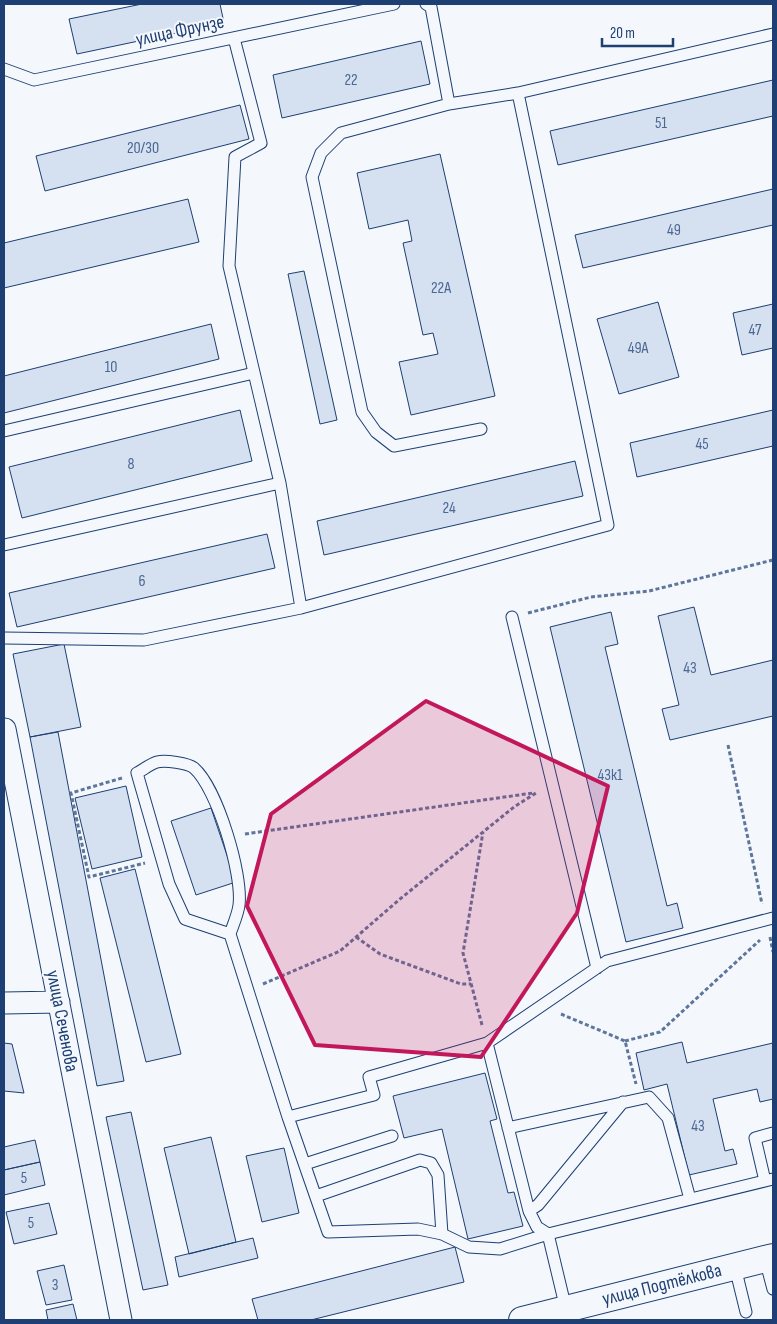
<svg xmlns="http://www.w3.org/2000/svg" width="777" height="1324" font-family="'Sofia Sans Condensed',sans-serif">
<rect width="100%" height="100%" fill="#f4f7fb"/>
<!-- building -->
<path fill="#d5e0f0" stroke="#1d3f73" d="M142,4H220L224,23L77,54L69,19Z
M421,41L430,84L282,118L273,75Z
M773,80V116L558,165L550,131Z
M240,105L249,139L45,191L36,156Z
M440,154L495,396L411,415L399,362L438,354L433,333L423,335L403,243L412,241L408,220L369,229L357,173Z
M773,189V225L583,268L575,235Z
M188,199L199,242L4,288V243Z
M304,271L337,420L320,424L288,274Z
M658,302L679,377L619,394L597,319Z
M773,304V348L742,355L733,313Z
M211,324L219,359L4,413V376Z
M240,410L252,461L22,518L9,467Z
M773,410V446L637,477L630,443Z
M575,461L583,496L324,555L317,521Z
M267,534L275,568L17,627L9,593Z
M694,607L711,675L773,660V716L670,740L662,709L679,705L658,616Z
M611,612L618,644L605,647L667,906L677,903L683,928L626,942L550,627Z
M64,644L81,727L30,737L13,654Z
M58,732L124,1081L97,1086L30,737Z
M126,786L142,857L92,869L75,798Z
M211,808L236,882L196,895L171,821Z
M135,869L181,1054L146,1062L100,878Z
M682,1042L687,1063L773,1043V1099L760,1102L757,1089L713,1099L725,1151L733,1149L737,1164L689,1175L667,1084L644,1090L636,1053Z
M4,1043L12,1044L24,1093L4,1091Z
M485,1073L497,1119L490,1121L508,1193L514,1192L523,1226L468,1239L442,1129L404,1138L393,1096Z
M131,1112L168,1285L143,1290L106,1117Z
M211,1137L236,1242L189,1254L164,1148Z
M35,1140L40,1162L4,1170V1147Z
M284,1148L299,1213L262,1222L246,1156Z
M40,1162L45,1185L4,1195V1170Z
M49,1203L57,1234L14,1244L6,1212Z
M253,1238L258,1258L179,1277L175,1257Z
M455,1247L464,1282L311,1320H258L252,1299Z
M64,1265L72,1300L46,1305L37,1271Z
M73,1304L77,1320H48L46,1310Z"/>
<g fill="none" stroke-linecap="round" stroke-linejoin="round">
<!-- service casing -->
<g stroke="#1d3f73" stroke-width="13">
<path id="service" d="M426,4L431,7L449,104
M234,38L261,143L235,157L229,266L280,483L301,608
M4,69L34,80L394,4
M481,429L394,446L376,432L362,412L312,177L321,153L341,133L449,104L518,93L773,34
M4,431L254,373
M4,545L280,483
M512,617L597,968
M4,638L144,640L301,608L608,525L518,93
M230,934L185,919L169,884L137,773C143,770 150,764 157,762C165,760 188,763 194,768C217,788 243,874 239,905C238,914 233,925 230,934L288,1117L328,1232L418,1229L442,1234L469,1247L500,1249L548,1234L773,1179
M487,1043L529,1211L537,1227L548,1234L566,1309
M288,1117L374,1095L369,1077L487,1043L607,961L773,918
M508,1128L649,1097L668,1118L690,1199
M305,1164L392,1136
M765,1181L755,1138L773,1133
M316,1196L420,1160L431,1163L438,1175L442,1234
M529,1211L538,1205L623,1102
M765,1259L773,1289
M735,1267L746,1312"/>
</g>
<!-- minor casing -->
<g stroke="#1d3f73" stroke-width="23">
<path id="minor" d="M4,729H5L121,1320
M4,1003L59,1002"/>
</g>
<!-- tertiary casing -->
<g stroke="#1d3f73" stroke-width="28">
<path id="tertiary" d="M522,1320L773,1257"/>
</g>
<!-- path -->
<path stroke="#5e769c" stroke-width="3" stroke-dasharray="4 2.5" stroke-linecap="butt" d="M528,613L591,597L649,591L773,560
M728,745L762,904
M122,778L71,793L89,877L145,863
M245,834L533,793
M356,937L380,954L461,984H471
M770,937L773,952
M263,984L340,951L400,899L514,807L536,793
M561,1014L625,1041L636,1084
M482,1025L463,953L483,832
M625,1041L660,1032L760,940"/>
<!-- service -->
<use href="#service" stroke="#f4f7fb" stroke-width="11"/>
<!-- minor -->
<use href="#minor" stroke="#f4f7fb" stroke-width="21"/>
<!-- tertiary -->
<use href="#tertiary" stroke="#f4f7fb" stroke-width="26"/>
</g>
<!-- marked area -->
<path fill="#c2185b" fill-opacity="0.2" stroke="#c2185b" stroke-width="4" stroke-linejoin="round" d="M426,701L608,786L577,913L481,1057L315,1045L247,906L271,814Z"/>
<g text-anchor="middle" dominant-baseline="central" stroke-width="4" stroke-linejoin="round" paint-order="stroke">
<!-- number labels -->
<g font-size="16" fill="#4b6792">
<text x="351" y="80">22</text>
<text x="661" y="123">51</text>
<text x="143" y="148">20/30</text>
<text x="674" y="230">49</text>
<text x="441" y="288">22А</text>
<text x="755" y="330">47</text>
<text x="638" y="348">49А</text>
<text x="111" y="367">10</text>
<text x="702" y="444">45</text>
<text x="131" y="464">8</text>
<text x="449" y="508">24</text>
<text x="142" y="581">6</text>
<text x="690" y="668">43</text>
<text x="610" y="775">43к1</text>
<text x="698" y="1126">43</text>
<text x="24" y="1178">5</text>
<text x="31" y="1223">5</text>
<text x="55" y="1285">3</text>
</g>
<!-- street labels -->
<g font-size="19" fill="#1d3f73" stroke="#f4f7fb">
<text transform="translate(180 31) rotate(-12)">улица Фрунзе</text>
<text transform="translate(62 1021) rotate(79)">улица Сеченова</text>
<text transform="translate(662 1285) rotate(-14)">улица Подтёлкова</text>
</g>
</g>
<!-- border -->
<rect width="777" height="1324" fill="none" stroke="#1d3f73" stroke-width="10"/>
<!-- scale -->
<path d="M602 38v8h71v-8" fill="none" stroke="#1d3f73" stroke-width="2.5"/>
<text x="610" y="38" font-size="15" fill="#1d3f73" stroke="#f4f7fb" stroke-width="4" paint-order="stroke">20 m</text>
</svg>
